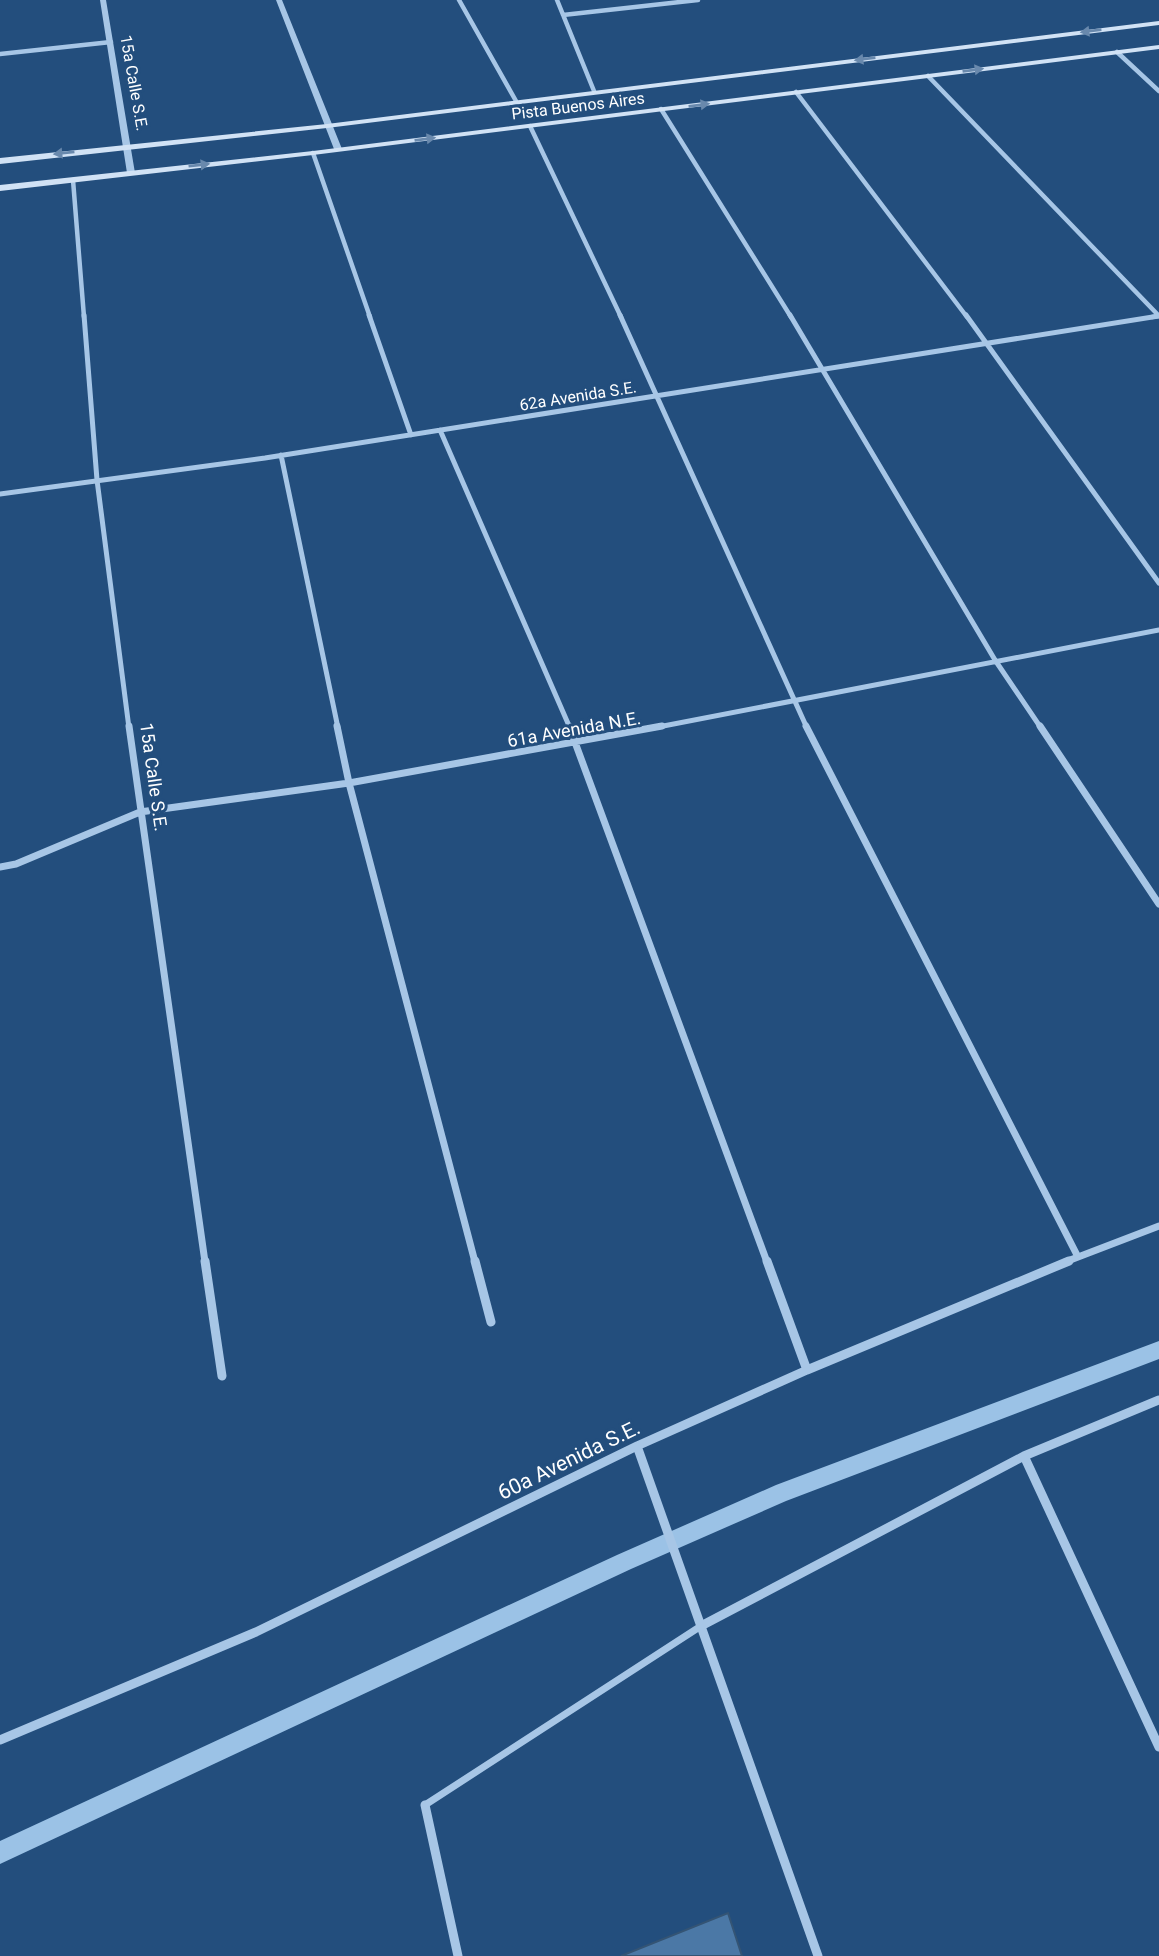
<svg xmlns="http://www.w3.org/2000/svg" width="1159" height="1956" font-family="Roboto,sans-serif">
<rect width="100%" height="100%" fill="#234e7d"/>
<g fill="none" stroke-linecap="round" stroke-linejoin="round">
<!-- stream -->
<path fill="#9bc2e6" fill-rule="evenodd" d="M1159,1341V1359L786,1501L631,1569L0,1864V1841L617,1555L776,1485Z"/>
</g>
<!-- building -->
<path fill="#4b78a6" stroke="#345474" stroke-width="2" d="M728,1913L742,1956H621Z"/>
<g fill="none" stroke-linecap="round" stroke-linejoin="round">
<!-- service -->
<path stroke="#a7c6e6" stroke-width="7" d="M425,1805L701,1626"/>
<!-- minor-far3 -->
<path stroke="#a7c6e6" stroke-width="4.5" d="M459,0L516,101
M557,0L594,91
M563,15L698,0
M1117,52L1159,91
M0,54L111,42
M928,76L1159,316
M796,92L967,317
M661,109L791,317
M530,126L621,317
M313,153L370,317
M73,180L84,317
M1152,317L1159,316"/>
<!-- minor-far2 -->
<path stroke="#a7c6e6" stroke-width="5" d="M84,315L97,480L129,728
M369,315L411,435
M620,315L807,728
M790,315L995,660L1041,728
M966,315L1159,583
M440,430L570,728
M281,455L338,728
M0,494L265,458L1159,316
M653,728L1159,630"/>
<!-- minor-far1 -->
<path stroke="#a7c6e6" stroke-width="7" d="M129,726L205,1262
M337,726L349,783L475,1262
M569,726L767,1262
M806,726L1078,1257
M1040,726L1159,904
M0,867L16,864L140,812L349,783L662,726
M1065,1262L1159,1226"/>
<!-- minor -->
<path stroke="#a7c6e6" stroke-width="9" d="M205,1261L222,1376
M475,1261L491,1322
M767,1261L807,1370
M637,1446L818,1956
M1024,1456L1159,1747
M701,1626L1024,1456L1159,1400
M0,1740L256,1632L637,1446L807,1370L1069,1261
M425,1805L458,1956"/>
<!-- tertiary -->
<path fill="#a7c6e6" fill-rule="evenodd" d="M100,0H106L135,173L131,175L127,173Z
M276,0H282L342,149L341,151L334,149Z"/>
<!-- secondary -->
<path fill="#d1e2f5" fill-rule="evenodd" d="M1159,21V25L327,128L0,164V158L327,124Z
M1159,45V49L313,155L0,191V185L313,151Z"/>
</g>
<!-- one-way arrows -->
<defs><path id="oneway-solid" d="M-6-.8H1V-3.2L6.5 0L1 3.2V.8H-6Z" transform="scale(1.75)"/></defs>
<g fill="#6989ad">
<use href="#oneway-solid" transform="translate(1091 31) rotate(173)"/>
<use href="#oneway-solid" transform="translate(865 59) rotate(173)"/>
<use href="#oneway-solid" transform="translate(973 70) rotate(-7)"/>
<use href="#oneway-solid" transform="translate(699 105) rotate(-7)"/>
<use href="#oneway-solid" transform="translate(425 139) rotate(-7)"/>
<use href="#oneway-solid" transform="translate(64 153) rotate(174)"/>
<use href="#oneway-solid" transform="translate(199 165) rotate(-6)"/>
</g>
<g text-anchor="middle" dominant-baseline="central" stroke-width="6" stroke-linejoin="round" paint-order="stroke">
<!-- far-street labels -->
<g font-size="16" fill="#fff" stroke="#234e7d">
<text transform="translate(134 83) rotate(80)">15a Calle S.E.</text>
<text transform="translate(578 106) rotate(-7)">Pista Buenos Aires</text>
<text transform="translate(578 396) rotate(-9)">62a Avenida S.E.</text>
</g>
<!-- street labels -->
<g font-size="18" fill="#fff" stroke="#234e7d">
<text transform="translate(574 729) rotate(-10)">61a Avenida N.E.</text>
<text transform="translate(154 777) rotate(82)">15a Calle S.E.</text>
</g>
<!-- near-street labels -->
<g font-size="21" fill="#fff" stroke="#234e7d">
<text transform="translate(569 1460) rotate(-26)">60a Avenida S.E.</text>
</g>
</g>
</svg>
